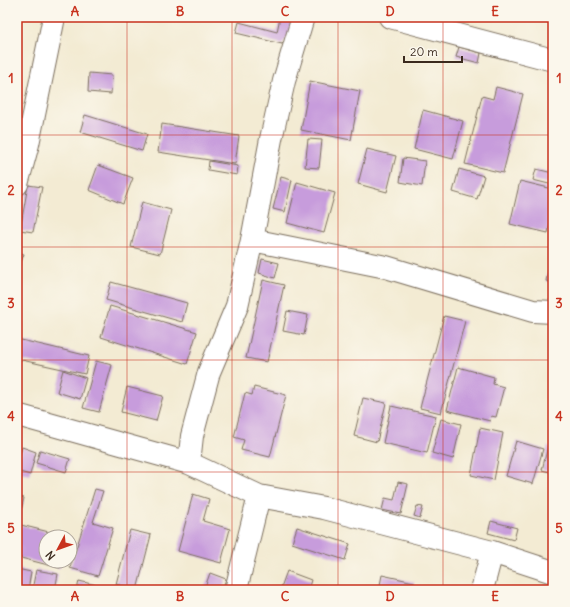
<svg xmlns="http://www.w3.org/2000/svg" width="570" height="607" font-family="Delius,sans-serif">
<rect width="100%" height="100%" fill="#fbf7ec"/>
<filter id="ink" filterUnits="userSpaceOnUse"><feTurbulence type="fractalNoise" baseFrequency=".025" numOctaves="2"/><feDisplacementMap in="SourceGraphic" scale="8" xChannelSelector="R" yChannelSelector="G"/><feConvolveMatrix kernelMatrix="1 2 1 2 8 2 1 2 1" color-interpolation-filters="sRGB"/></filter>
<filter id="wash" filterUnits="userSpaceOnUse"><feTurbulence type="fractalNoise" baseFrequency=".012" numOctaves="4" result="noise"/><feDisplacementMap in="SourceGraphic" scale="16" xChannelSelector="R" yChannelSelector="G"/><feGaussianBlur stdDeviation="0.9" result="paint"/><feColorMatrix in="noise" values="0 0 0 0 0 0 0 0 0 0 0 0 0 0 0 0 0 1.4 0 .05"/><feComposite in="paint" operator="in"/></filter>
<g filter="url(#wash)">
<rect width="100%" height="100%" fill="#f3ebd3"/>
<g id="blocks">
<!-- building -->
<path fill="#c79cdc" d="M280,17H294L290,34L282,44L236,33L239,22L277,32Z
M459,47L481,53L479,63L456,57Z
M89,73L112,75L111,94L88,92Z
M310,81L360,91L351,140L301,130Z
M496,87L523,94L503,173L465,164L482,96L493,99Z
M423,110L463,121L453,159L414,149Z
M85,115L147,134L142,151L80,132Z
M162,124L239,136L235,164L158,152Z
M308,139L322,140L319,168L305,167Z
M367,149L396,156L387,192L358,184Z
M403,158L425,161L422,186L400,182Z
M209,161L238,166L237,175L208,170Z
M98,165L133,178L123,204L89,190Z
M459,169L484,176L477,199L453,192Z
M536,169L553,173V185L533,180Z
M281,177L292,180L285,212L273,209Z
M520,181L553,189V209L548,233L510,224Z
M297,182L335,193L324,233L287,223Z
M28,185L42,187L33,232L20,230Z
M142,202L171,210L160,254L131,247Z
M17,252L24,254L20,265L17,264Z
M552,254H553V283L546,281Z
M262,259L279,263L275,278L259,273Z
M263,280L284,285L267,362L246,358Z
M111,282L187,303L182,322L106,300Z
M110,306L197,332L187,364L101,337Z
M287,311L308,315L304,335L283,331Z
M444,316L465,321L441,413L420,408Z
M17,339L89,356L85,374L17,359Z
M96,361L112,365L99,412L83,408Z
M458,367L494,377L493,384L504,387L496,417L491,416L490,421L447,410Z
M63,370L86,378L80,399L57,392Z
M127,387L163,396L156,421L121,412Z
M254,387L286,395L270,457L241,450L244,440L234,437L245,393L252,395Z
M363,398L386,403L377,442L354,436Z
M391,406L436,416L427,453L383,443Z
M441,419L461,424L453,459L432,453Z
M480,428L503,433L494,480L471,475Z
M516,441L543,449L533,484L506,476Z
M548,446L553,447V473L542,470Z
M22,447L36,452L30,475L17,471V465Z
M40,450L70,459L66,472L36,463Z
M398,482L408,484L401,514L382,510L385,498L394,500Z
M95,489L103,491L93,522L113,528L98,576L70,568Z
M193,494L209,499L203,521L230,529L221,563L178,551Z
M17,496L24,498L18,524H17Z
M417,506L423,507L420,518L414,516Z
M491,521L517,528L514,540L488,533Z
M21,525L61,535V537H46V561H61L60,568L17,557V541Z
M297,527L350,544L345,560L292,543Z
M130,530L151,535L137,590L116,584Z
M17,569L31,572L28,590H17Z
M36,570L58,574L55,590H32Z
M287,571L311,580L308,590H280Z
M210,573L226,579L222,590H204Z
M382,575L414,582L412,590H379Z
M79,581L109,588V590H77Z"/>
</g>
</g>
<g filter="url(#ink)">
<use href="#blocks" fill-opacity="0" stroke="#7b6e5d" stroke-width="1"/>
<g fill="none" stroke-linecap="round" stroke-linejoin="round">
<!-- minor casing -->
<g stroke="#7b6e5d" stroke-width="24">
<path id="minor" d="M390,17L553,60
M17,184L28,144L54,17
M252,240L386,267L533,311L553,312
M17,415L189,463L259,496L324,508L492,552L553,572
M189,463L192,436L209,372L237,306L252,240L271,139L284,81L303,17
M236,590L259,496
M482,590L492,552"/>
</g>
<!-- minor -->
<use href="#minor" stroke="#fff" stroke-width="22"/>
</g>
</g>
<!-- grid -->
<path fill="none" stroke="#c8321e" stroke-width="1" stroke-opacity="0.55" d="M127,17V590M232,17V590M338,17V590M443,17V590M17,135H553M17,247H553M17,360H553M17,472H553"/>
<!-- margin -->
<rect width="570" height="607" fill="none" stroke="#fbf7ec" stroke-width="44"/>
<!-- north arrow -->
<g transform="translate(58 549) rotate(229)"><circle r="19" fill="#fbf7ec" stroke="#aea59a"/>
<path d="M0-3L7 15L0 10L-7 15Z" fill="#c8321e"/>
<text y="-6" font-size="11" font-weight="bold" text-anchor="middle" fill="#3b2a1e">N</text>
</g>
<!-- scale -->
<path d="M404 56v6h58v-6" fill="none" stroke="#3b2a1e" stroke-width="2"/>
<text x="410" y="56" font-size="12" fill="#3b2a1e" stroke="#fbf7ec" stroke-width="3" paint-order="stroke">20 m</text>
<rect x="22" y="22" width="526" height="563" fill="none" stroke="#c8321e" stroke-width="1.5"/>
<g font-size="13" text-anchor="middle" font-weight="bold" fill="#c8321e">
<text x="75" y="16">A</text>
<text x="180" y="16">B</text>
<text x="285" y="16">C</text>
<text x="390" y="16">D</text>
<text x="495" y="16">E</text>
<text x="11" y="83">1</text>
<text x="559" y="83">1</text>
<text x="11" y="195">2</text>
<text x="559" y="195">2</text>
<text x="11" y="308">3</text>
<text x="559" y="308">3</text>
<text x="11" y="421">4</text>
<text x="559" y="421">4</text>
<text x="11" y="533">5</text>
<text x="559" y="533">5</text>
<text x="75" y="601">A</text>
<text x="180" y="601">B</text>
<text x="285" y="601">C</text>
<text x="390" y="601">D</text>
<text x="495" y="601">E</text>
</g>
</svg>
